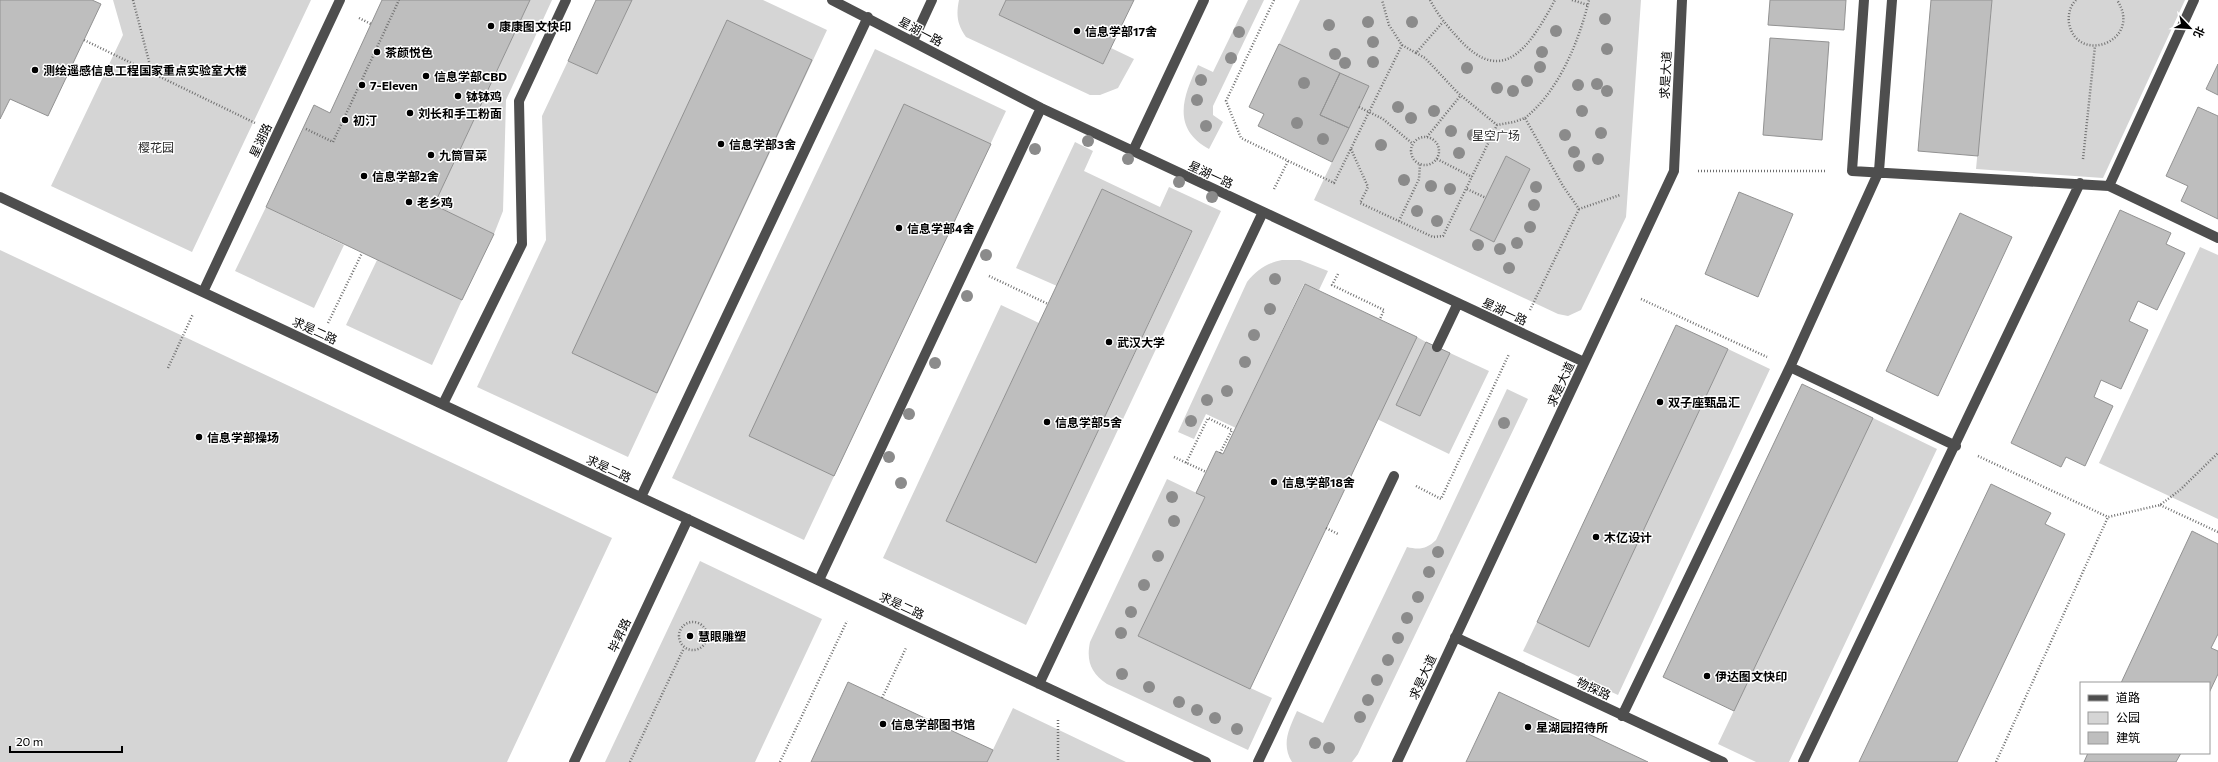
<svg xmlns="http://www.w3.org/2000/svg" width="2218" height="762" font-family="Commissioner,'Noto Sans SC',sans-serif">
<rect width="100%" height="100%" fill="#fff"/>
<!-- green -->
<path fill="#d5d5d5" d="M113,0H311L192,252L51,186L123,35Z
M530,0H552L506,100L503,211L494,234L434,205Z
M632,0H763L827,30L628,457L477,387L546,240L542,116L568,61L597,74Z
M959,0H1006L999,15L1103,64L1111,48L1134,59L1118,88L1100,95H1090L966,37C957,24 956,15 959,0Z
M1248,0H1264L1213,106V115L1223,122L1209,149C1171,128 1183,96 1198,65L1213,72Z
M1300,0H1641L1626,217L1581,310L1568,316L1558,314L1314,200L1332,162L1258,126L1264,114L1249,107Z
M1992,0H2185L2103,178L1976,169Z
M875,49L1006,111L804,540L672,478Z
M1075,142L1093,151L1084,171L1160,207L1169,187L1221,211L1026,625L883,558L1001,305L1039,323L946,521L1036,563L1192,232L1102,189L1057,286L1016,268Z
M266,207L344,245L314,308L235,271Z
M2200,247L2218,255V519L2099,463Z
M0,250L612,538L507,762H0Z
M377,260L462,300L432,365L346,325Z
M1282,260H1300L1328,271L1319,290L1304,284L1236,428L1206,414L1194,439L1178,432L1247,282C1257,270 1267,263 1282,260Z
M1417,337L1426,342L1397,404L1420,415L1450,353L1489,371L1449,454L1377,419Z
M1728,349L1770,369L1618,695L1523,651L1537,622L1589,646Z
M1507,389L1528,399L1358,754L1352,762H1292C1281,744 1289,729 1297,711L1323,723L1407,547C1419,550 1427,549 1436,540Z
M1873,418L1937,449L1789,762H1756L1718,744Z
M1167,479L1205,497L1138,636L1272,698L1248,750L1107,684C1091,673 1086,661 1090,642Z
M700,561L822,619L755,762H605Z
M1013,708L1126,762H987Z"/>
<!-- building -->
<path fill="#bebebe" stroke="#929292" d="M0,0H92L101,4L48,116L10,99L0,119Z
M382,0H530L434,205L494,234L462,300L266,207L314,105L330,113Z
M596,0H632L597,74L568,61Z
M1006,0H1134L1103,64L999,15Z
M1770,0H1846L1844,30L1768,25Z
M1931,0H1992L1978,156L1918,151Z
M727,20L812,60L657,393L572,353Z
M1770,38L1829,42L1822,140L1763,135Z
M1279,44L1340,73L1320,115L1349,128L1332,162L1258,126L1264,114L1249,107Z
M2218,64V95L2206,89Z
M1340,73L1369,86L1349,128L1320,115Z
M904,104L991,144L834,476L749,436Z
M2198,107L2218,116V219L2181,201L2188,186L2166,176Z
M1506,156L1530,169L1494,242L1470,230Z
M1102,189L1192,231L1036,563L946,521Z
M1739,192L1793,214L1758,297L1705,274Z
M2120,210L2171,233L2166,244L2185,253L2157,310L2138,301L2129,321L2148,330L2121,389L2101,380L2094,397L2113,406L2085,466L2066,457L2061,467L2011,443Z
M1960,213L2012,237L1938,396L1886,371Z
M1305,284L1417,337L1250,689L1138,636L1205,497L1196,493L1216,451L1223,454Z
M1676,325L1728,349L1589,647L1537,622Z
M1426,342L1450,353L1420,416L1396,405Z
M1802,384L1873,418L1734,711L1663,677Z
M1991,484L2051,513L2045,524L2065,534L1957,762H1859Z
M2192,531L2218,544V634L2211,648L2218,651V674L2209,693V683H2121Z
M848,682L993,750L987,762H811Z
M1499,692L1648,762H1466Z
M2088,753H2181L2176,762H2084Z"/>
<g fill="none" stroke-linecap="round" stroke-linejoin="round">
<!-- path -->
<path stroke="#707070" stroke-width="2.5" stroke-dasharray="1 2" stroke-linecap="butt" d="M133,0L152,73
M1274,0L1226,101L1241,138L1334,183L1402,45L1389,25L1382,0
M1430,0C1438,15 1447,26 1459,39C1505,90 1532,42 1555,0
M1572,0L1588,5
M2076,0C2070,6 2068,14 2069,23C2077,66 2144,41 2117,0
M359,18L371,24
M84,40L255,123
M1402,45L1416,53L1443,22
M1416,53L1425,58L1458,93L1497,125
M1359,107L1383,119L1413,144
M1525,118C1559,91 1579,41 1589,0
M306,129L333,142L399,0
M1427,137L1461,95
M1411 151a14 14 0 1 1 28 0a14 14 0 1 1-28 0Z
M1351,149L1368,187L1360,203L1433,237L1443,236L1497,125L1514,122L1525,118L1563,186L1579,209L1620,195
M1437,159L1472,177
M2083,159L2095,46
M1698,171H1827
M1274,189L1288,161
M1467,189L1486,198
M1399,221L1419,179L1420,164
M1338,274L1332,285L1384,310L1380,319
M989,276L1048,304
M1641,299L1767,357
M1530,310L1579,209
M328,323L362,253
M168,368L193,314
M1978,456L2108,517L2160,505L2180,490L2218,453
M1174,457L1206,472
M1186,463L1208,418L1232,430L1220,453
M1416,486L1441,499L1509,354
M2160,505L2218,532
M1326,528L1338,534
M679 636a14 14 0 1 1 28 0a14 14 0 1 1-28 0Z
M882,698L906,648
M1058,720V762
M630,762L684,648
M780,762L847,621
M1996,762L2108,517"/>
<!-- minor -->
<path stroke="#4e4e4e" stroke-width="10" d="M832,0L1041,108L1584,362
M1864,0L1852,171L2109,186L2218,238
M913,41L932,0
M1133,151L1204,0
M2109,186L2194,0
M0,197L1206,762
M203,292L340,0
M1437,347L1458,303
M1790,367L1956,446
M443,404L522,244L519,101L566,0
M641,497L868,17
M819,580L1041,108
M1455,637L1723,762
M1039,684L1263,212
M1622,716L1790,367L1879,171L1892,0
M574,762L688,519
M1258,762L1394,476
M1397,762L1674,171L1682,0
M1803,762L2080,183"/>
</g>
<!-- trees -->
<g fill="#8b8b8b">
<circle cx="1605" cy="19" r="6"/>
<circle cx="1368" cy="22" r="6"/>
<circle cx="1412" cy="22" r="6"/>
<circle cx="1329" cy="25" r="6"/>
<circle cx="1556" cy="31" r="6"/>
<circle cx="1239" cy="32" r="6"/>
<circle cx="1373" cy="42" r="6"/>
<circle cx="1607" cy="49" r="6"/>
<circle cx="1542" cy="52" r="6"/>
<circle cx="1335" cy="54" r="6"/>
<circle cx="1231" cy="58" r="6"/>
<circle cx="1373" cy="62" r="6"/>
<circle cx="1345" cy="63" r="6"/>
<circle cx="1540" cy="67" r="6"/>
<circle cx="1467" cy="68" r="6"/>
<circle cx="1201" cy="80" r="6"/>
<circle cx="1527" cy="81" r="6"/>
<circle cx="1304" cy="83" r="6"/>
<circle cx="1597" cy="84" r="6"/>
<circle cx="1578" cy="85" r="6"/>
<circle cx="1497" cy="88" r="6"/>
<circle cx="1513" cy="91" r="6"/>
<circle cx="1607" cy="91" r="6"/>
<circle cx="1197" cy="100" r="6"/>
<circle cx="1398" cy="107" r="6"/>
<circle cx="1434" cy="111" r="6"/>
<circle cx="1582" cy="111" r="6"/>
<circle cx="1411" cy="118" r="6"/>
<circle cx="1297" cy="123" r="6"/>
<circle cx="1206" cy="126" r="6"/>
<circle cx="1451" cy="131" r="6"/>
<circle cx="1601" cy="133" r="6"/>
<circle cx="1473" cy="135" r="6"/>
<circle cx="1565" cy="135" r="6"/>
<circle cx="1323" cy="139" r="6"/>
<circle cx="1088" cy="141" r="6"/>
<circle cx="1381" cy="145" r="6"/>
<circle cx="1035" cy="149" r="6"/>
<circle cx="1574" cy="152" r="6"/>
<circle cx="1459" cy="153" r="6"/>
<circle cx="1128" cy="159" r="6"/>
<circle cx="1598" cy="159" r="6"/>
<circle cx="1579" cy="166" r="6"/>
<circle cx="1404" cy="180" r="6"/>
<circle cx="1179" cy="182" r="6"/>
<circle cx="1431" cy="186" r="6"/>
<circle cx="1536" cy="187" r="6"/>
<circle cx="1450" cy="189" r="6"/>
<circle cx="1212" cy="197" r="6"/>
<circle cx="1534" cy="205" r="6"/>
<circle cx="1417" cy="211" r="6"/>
<circle cx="1437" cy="221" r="6"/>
<circle cx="1530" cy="227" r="6"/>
<circle cx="1517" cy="243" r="6"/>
<circle cx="1478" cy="245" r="6"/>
<circle cx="1500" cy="249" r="6"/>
<circle cx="986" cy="255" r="6"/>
<circle cx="1509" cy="268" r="6"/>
<circle cx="1275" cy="279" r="6"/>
<circle cx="967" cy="296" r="6"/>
<circle cx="1270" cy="309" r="6"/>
<circle cx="1254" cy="335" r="6"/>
<circle cx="1245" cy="362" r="6"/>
<circle cx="935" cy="363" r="6"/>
<circle cx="1227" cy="391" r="6"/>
<circle cx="1207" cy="400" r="6"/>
<circle cx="909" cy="414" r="6"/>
<circle cx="1191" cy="421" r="6"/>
<circle cx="1504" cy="423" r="6"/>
<circle cx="889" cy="457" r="6"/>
<circle cx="901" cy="483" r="6"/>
<circle cx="1172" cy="497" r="6"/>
<circle cx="1174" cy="521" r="6"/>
<circle cx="1438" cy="552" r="6"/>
<circle cx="1158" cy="556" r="6"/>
<circle cx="1429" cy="572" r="6"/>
<circle cx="1144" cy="585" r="6"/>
<circle cx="1418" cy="597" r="6"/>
<circle cx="1131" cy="612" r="6"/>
<circle cx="1407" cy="618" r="6"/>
<circle cx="1121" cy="633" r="6"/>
<circle cx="1398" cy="638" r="6"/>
<circle cx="1388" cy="660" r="6"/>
<circle cx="1122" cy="674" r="6"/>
<circle cx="1377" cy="680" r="6"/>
<circle cx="1149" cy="687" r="6"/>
<circle cx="1368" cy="700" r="6"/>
<circle cx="1179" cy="702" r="6"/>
<circle cx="1197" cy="710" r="6"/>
<circle cx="1360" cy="717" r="6"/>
<circle cx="1215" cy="718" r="6"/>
<circle cx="1237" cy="729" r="6"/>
<circle cx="1315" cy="743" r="6"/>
<circle cx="1329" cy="748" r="6"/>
</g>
<!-- markers -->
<g fill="#000" stroke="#fff" stroke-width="1.5">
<circle cx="491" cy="26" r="4"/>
<circle cx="1077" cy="31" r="4"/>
<circle cx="377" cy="52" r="4"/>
<circle cx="35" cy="70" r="4"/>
<circle cx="426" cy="76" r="4"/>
<circle cx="362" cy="85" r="4"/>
<circle cx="458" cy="96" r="4"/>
<circle cx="410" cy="113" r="4"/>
<circle cx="345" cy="120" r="4"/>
<circle cx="721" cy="144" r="4"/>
<circle cx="431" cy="155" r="4"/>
<circle cx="364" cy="176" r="4"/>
<circle cx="409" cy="202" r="4"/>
<circle cx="899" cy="228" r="4"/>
<circle cx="1109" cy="342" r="4"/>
<circle cx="1660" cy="402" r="4"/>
<circle cx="1047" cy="422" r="4"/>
<circle cx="199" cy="437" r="4"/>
<circle cx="1274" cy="482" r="4"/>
<circle cx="1596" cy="537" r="4"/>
<circle cx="690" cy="636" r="4"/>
<circle cx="1707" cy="676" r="4"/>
<circle cx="883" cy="724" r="4"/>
<circle cx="1528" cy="727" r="4"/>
</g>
<g text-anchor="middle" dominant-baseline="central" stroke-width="3" stroke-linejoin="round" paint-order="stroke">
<!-- poi labels -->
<g font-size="12" font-weight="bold" fill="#000" stroke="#fff" text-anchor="start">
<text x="499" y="26">康康图文快印</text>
<text x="1085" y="31">信息学部17舍</text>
<text x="385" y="52">茶颜悦色</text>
<text x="43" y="70">测绘遥感信息工程国家重点实验室大楼</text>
<text x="434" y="76">信息学部CBD</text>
<text x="370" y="85">7-Eleven</text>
<text x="466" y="96">钵钵鸡</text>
<text x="418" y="113">刘长和手工粉面</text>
<text x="353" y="120">初汀</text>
<text x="729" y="144">信息学部3舍</text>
<text x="439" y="155">九筒冒菜</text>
<text x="372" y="176">信息学部2舍</text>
<text x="417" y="202">老乡鸡</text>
<text x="907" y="228">信息学部4舍</text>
<text x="1117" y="342">武汉大学</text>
<text x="1668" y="402">双子座甄品汇</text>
<text x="1055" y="422">信息学部5舍</text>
<text x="207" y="437">信息学部操场</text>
<text x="1282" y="482">信息学部18舍</text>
<text x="1604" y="537">木亿设计</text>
<text x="698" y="636">慧眼雕塑</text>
<text x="1715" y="676">伊达图文快印</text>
<text x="891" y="724">信息学部图书馆</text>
<text x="1536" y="727">星湖园招待所</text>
</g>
<!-- street labels -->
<g font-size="12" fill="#000" stroke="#fff">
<text transform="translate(921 31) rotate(28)">星湖一路</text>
<text transform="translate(1665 75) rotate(-87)">求是大道</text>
<text transform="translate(260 140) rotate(-65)">星湖路</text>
<text transform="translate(1211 174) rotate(25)">星湖一路</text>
<text transform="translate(1505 311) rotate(25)">星湖一路</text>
<text transform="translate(315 330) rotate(25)">求是二路</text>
<text transform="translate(1560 384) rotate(-65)">求是大道</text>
<text transform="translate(609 468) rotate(25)">求是二路</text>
<text transform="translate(902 605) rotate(25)">求是二路</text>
<text transform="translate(619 635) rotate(-65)">毕昇路</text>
<text transform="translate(1422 677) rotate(-65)">求是大道</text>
<text transform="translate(1594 688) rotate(25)">物探路</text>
</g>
<!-- park labels -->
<g font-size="12" fill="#2c2c2c" stroke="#fff">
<text x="1496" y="135">星空广场</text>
<text x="156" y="147">樱花园</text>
</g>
</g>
<!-- legend -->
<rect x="2080" y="682" width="130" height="72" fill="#ffffff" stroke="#999999"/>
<rect x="2088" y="695" width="20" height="6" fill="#4e4e4e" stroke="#999999"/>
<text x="2116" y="702" font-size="12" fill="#000000">道路</text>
<rect x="2088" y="712" width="20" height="12" fill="#d5d5d5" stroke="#999999"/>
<text x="2116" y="722" font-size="12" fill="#000000">公园</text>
<rect x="2088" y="732" width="20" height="12" fill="#bebebe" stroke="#999999"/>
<text x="2116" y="742" font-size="12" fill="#000000">建筑</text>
<!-- north arrow -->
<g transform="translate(2190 28) rotate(115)" stroke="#ffffff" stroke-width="3" paint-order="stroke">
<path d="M0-3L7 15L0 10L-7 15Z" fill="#000000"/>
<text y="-6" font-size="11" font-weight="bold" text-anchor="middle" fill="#000000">北</text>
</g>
<!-- scale -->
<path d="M10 746v6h112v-6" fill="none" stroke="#000000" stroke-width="2"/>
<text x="16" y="746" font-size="12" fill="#000000" stroke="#ffffff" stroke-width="3" paint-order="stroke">20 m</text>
</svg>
